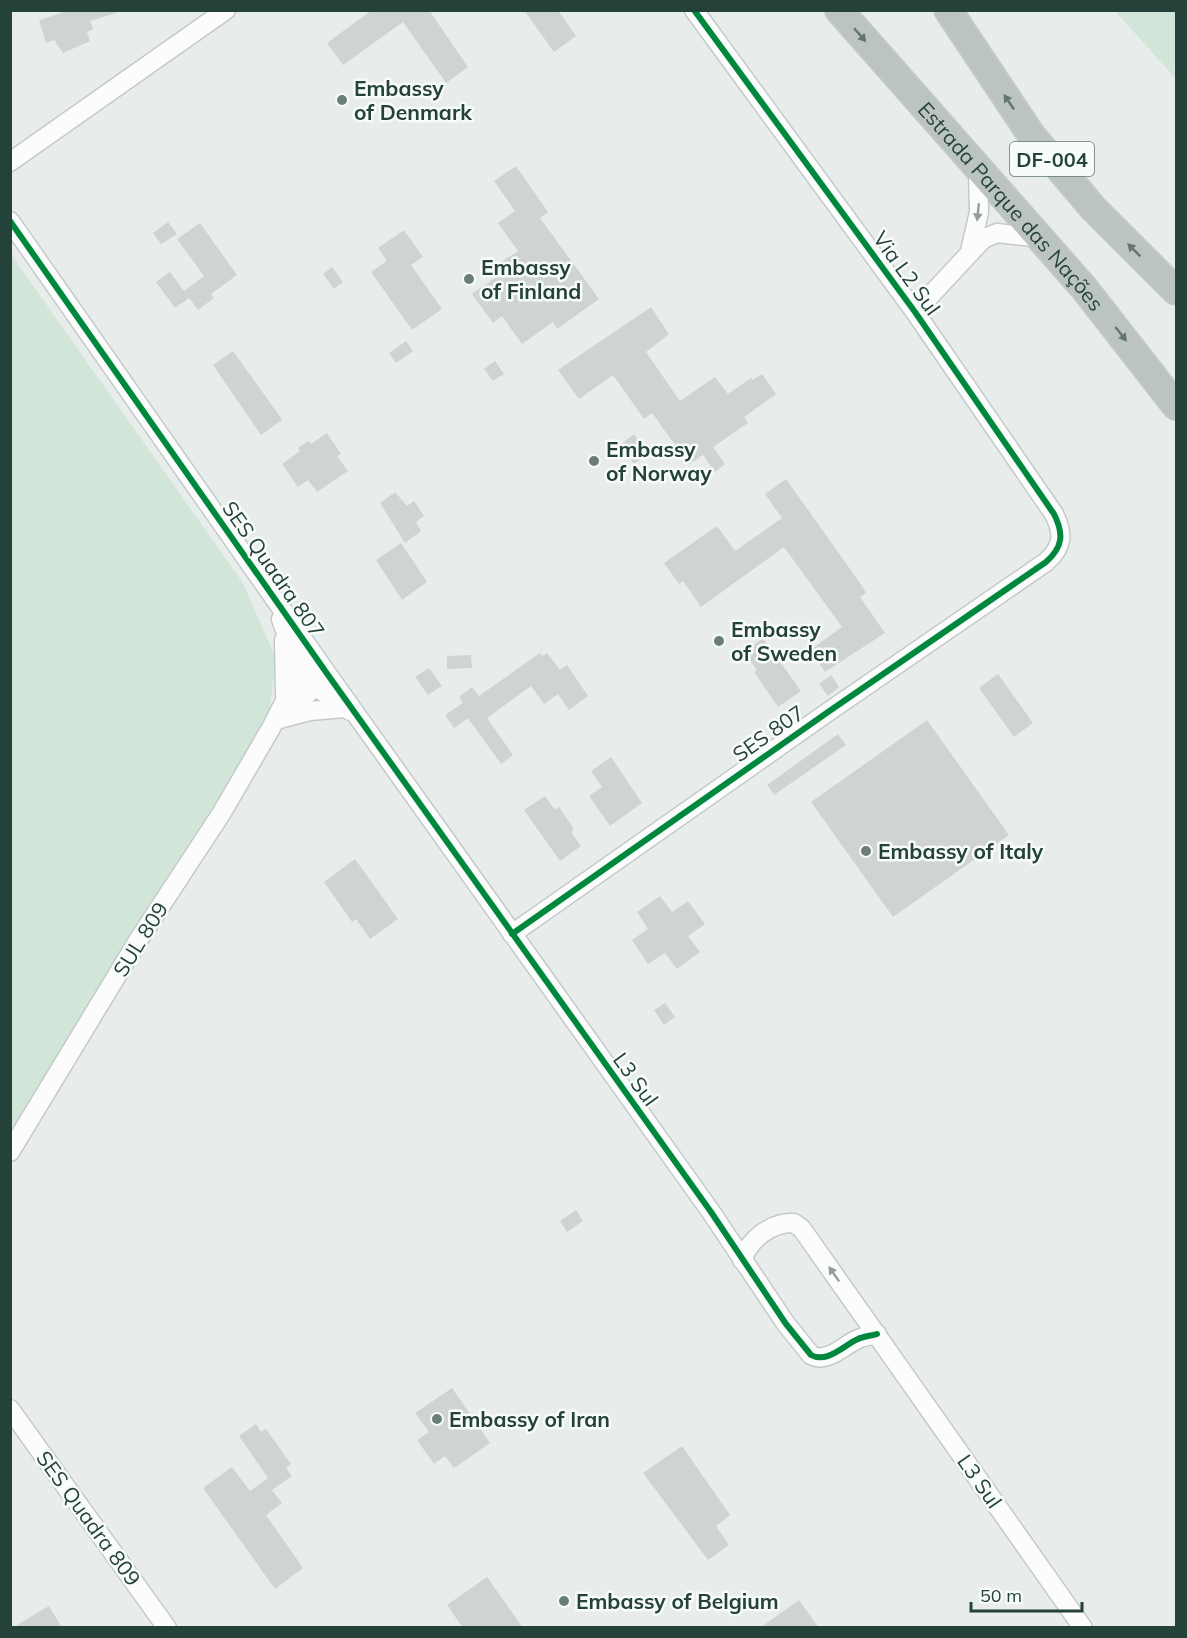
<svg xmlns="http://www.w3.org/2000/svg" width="1187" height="1638" font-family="Mulish,sans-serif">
<rect width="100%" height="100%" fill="#e8edeb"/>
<!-- green -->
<path fill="#d1e6d8" d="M1115,11H1176V79Z
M10,253L243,583L276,659L269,716L11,1135Z"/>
<!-- building -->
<path fill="#cfd4d2" d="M71,10H116V13L90,21L93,29L87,32L90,41L63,53L54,40L46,43L39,20Z
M372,10H429L468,67L446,83L403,22L343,65L327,43Z
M524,10H558L576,36L554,52Z
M516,166L548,212L540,218L599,299L557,329L553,322L522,344L502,316L493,323L472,294L499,275L494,267L518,251L498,223L515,211L494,181Z
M168,222L177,234L161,244L153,233Z
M200,223L237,275L211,294L214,298L198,310L184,291L204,276L177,239Z
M404,230L423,257L411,265L442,309L412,330L371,272L387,261L378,248Z
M332,267L343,282L334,289L323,274Z
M170,272L189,298L175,308L156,282Z
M651,307L669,334L646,352L680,401L715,377L728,394L751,378L753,380L762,374L776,394L744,417L748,423L713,447L725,464L715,472L703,455L689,464L652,413L644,419L613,375L579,399L558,370Z
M406,341L413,351L396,363L389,353Z
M233,351L281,418L282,420L261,435L213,365Z
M495,361L504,374L493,381L484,369Z
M327,433L341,454L337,456L348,471L317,492L308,480L298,487L282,464L300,451L298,448L308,441L311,444Z
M634,434L649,453L634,464L620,445Z
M786,479L860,583L866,593L860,597L885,633L825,672L810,650L842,627L784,547L701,607L683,581L679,584L664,563L717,526L735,551L782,518L765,494Z
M395,492L407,506L414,501L424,516L416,522L421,531L405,543L380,503Z
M401,543L427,582L402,600L376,560Z
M763,638L801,691L778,707L754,672L757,670L744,652Z
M540,653L542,656L547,653L560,670L567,665L588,696L569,710L558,694L544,704L531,686L487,718L513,755L501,764L468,718L454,728L445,715L463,703L459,697L472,687L479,696Z
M471,655L472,668L447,669V656Z
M429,668L442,686L428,695L415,677Z
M998,674L1033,723L1014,737L979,688Z
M831,675L839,687L828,696L819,684Z
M927,720L1009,835L893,917L811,802Z
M838,734L846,745L774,795L767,785Z
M611,757L642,803L610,826L589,796L602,787L591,771Z
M545,796L555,810L559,807L574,829L571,832L581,846L560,861L524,810Z
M355,859L398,919L370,939L356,919L352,922L324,882Z
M660,896L672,912L688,901L705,924L688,936L700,952L677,969L665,953L648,964L632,940L648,929L637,912Z
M665,1003L675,1017L664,1025L654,1010Z
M576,1210L583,1221L567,1232L560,1221Z
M452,1388L490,1443L454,1468L445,1456L434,1464L417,1440L429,1432L415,1413Z
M256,1424L261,1432L266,1429L291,1464L286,1468L292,1476L272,1490L282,1503L266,1515L303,1568L275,1589L203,1488L232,1467L250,1491L268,1478L239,1436Z
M682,1446L730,1515L716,1526L729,1545L708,1560L643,1473Z
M487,1577L523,1628H463L447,1605Z
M799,1600L819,1628H760Z
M49,1606L62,1628H12Z"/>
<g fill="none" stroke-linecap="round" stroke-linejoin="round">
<!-- minor casing -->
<g stroke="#c5cac8" stroke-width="21">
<path id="minor" d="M10,162L226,10
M10,221L328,675L711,1212L786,1324L811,1355C827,1364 844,1345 858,1339C864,1336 871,1336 877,1334
M970,251L979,212L978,171
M915,312L983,239L997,233L1041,238
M281,619C296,664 309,687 350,711
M284,640L285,696
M283,718L310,711L345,708
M281,719L324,678
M512,934L828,712L1046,562C1063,547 1064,534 1054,514L915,312L694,10
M10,1152L139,939L221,814L271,728L311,650
M742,1260C750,1239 771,1222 794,1223L802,1229L1083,1628
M10,1409L167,1628"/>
</g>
<!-- highway casing -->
<g stroke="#c3ccc9" stroke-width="30">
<g id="highway">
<path id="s1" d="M839,10L1084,288L1176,406"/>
<path d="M948,10L1032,136L1093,208L1176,291"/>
</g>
</g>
<!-- minor -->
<use href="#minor" stroke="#fcfcfc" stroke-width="18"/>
<!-- highway -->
<use href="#highway" stroke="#bcc4c2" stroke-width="27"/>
<!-- cycleway casing -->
<g stroke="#f7fbf9" stroke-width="10">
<path id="cycleway" d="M10,221L328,675L711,1212L786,1324L811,1355C827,1364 844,1345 858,1339C864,1336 871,1336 877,1334
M512,934L828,712L1046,562C1063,547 1064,534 1054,514L915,312L694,10"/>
</g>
<!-- cycleway -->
<use href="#cycleway" stroke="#00873e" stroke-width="6"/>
</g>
<!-- one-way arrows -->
<defs><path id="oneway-solid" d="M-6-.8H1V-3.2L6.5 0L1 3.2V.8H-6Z" transform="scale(1.5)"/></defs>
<g fill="#617670">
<use href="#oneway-solid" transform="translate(860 35) rotate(49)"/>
<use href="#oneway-solid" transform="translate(1009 102) rotate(-124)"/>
<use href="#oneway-solid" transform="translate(1134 250) rotate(-135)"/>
<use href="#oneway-solid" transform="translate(1121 334) rotate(52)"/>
</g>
<g fill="#909f9b">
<use href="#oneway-solid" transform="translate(978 212) rotate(96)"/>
<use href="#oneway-solid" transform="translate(834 1274) rotate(-125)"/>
</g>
<!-- markers -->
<g fill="#697e78" stroke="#f7fbf9" stroke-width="2">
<circle cx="342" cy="100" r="6"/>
<circle cx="469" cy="279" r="6"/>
<circle cx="594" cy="461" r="6"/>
<circle cx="719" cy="641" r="6"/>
<circle cx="866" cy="851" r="6"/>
<circle cx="437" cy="1419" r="6"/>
<circle cx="564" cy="1601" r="6"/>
</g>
<g text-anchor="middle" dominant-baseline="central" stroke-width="5" stroke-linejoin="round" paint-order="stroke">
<!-- shield labels -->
<rect fill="#f7fbf9" stroke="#637a73" stroke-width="1.5" x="1010" y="142" width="84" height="34" rx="4.5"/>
<g font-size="20" font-weight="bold" fill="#24423a">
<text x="1052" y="159">DF-004</text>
</g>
<!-- poi labels -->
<g font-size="21" font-weight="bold" fill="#24423a" stroke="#f7fbf9" text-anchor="start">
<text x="354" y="88">Embassy<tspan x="354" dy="24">of Denmark</tspan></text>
<text x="481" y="267">Embassy<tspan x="481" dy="24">of Finland</tspan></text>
<text x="606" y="449">Embassy<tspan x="606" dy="24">of Norway</tspan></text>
<text x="731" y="629">Embassy<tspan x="731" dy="24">of Sweden</tspan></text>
<text x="878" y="851">Embassy of Italy</text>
<text x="449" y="1419">Embassy of Iran</text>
<text x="576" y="1601">Embassy of Belgium</text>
</g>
<!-- street labels -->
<g font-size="21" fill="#24423a" stroke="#f7fbf9">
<text stroke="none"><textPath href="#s1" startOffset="261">Estrada Parque das Nações</textPath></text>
<text transform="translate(907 273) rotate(54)">Via L2 Sul</text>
<text transform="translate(274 569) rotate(55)">SES Quadra 807</text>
<text transform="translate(768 733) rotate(-35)">SES 807</text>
<text transform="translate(140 939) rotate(-58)">SUL 809</text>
<text transform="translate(636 1079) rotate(54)">L3 Sul</text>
<text transform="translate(980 1481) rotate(55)">L3 Sul</text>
<text transform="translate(89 1518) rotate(54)">SES Quadra 809</text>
</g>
</g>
<!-- border -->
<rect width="1187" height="1638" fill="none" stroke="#24423a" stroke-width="24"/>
<!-- scale -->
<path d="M971 1602v9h111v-9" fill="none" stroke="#24423a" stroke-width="3"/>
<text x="980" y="1602" font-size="18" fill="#24423a" stroke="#f7fbf9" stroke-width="4.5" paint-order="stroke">50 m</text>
</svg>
